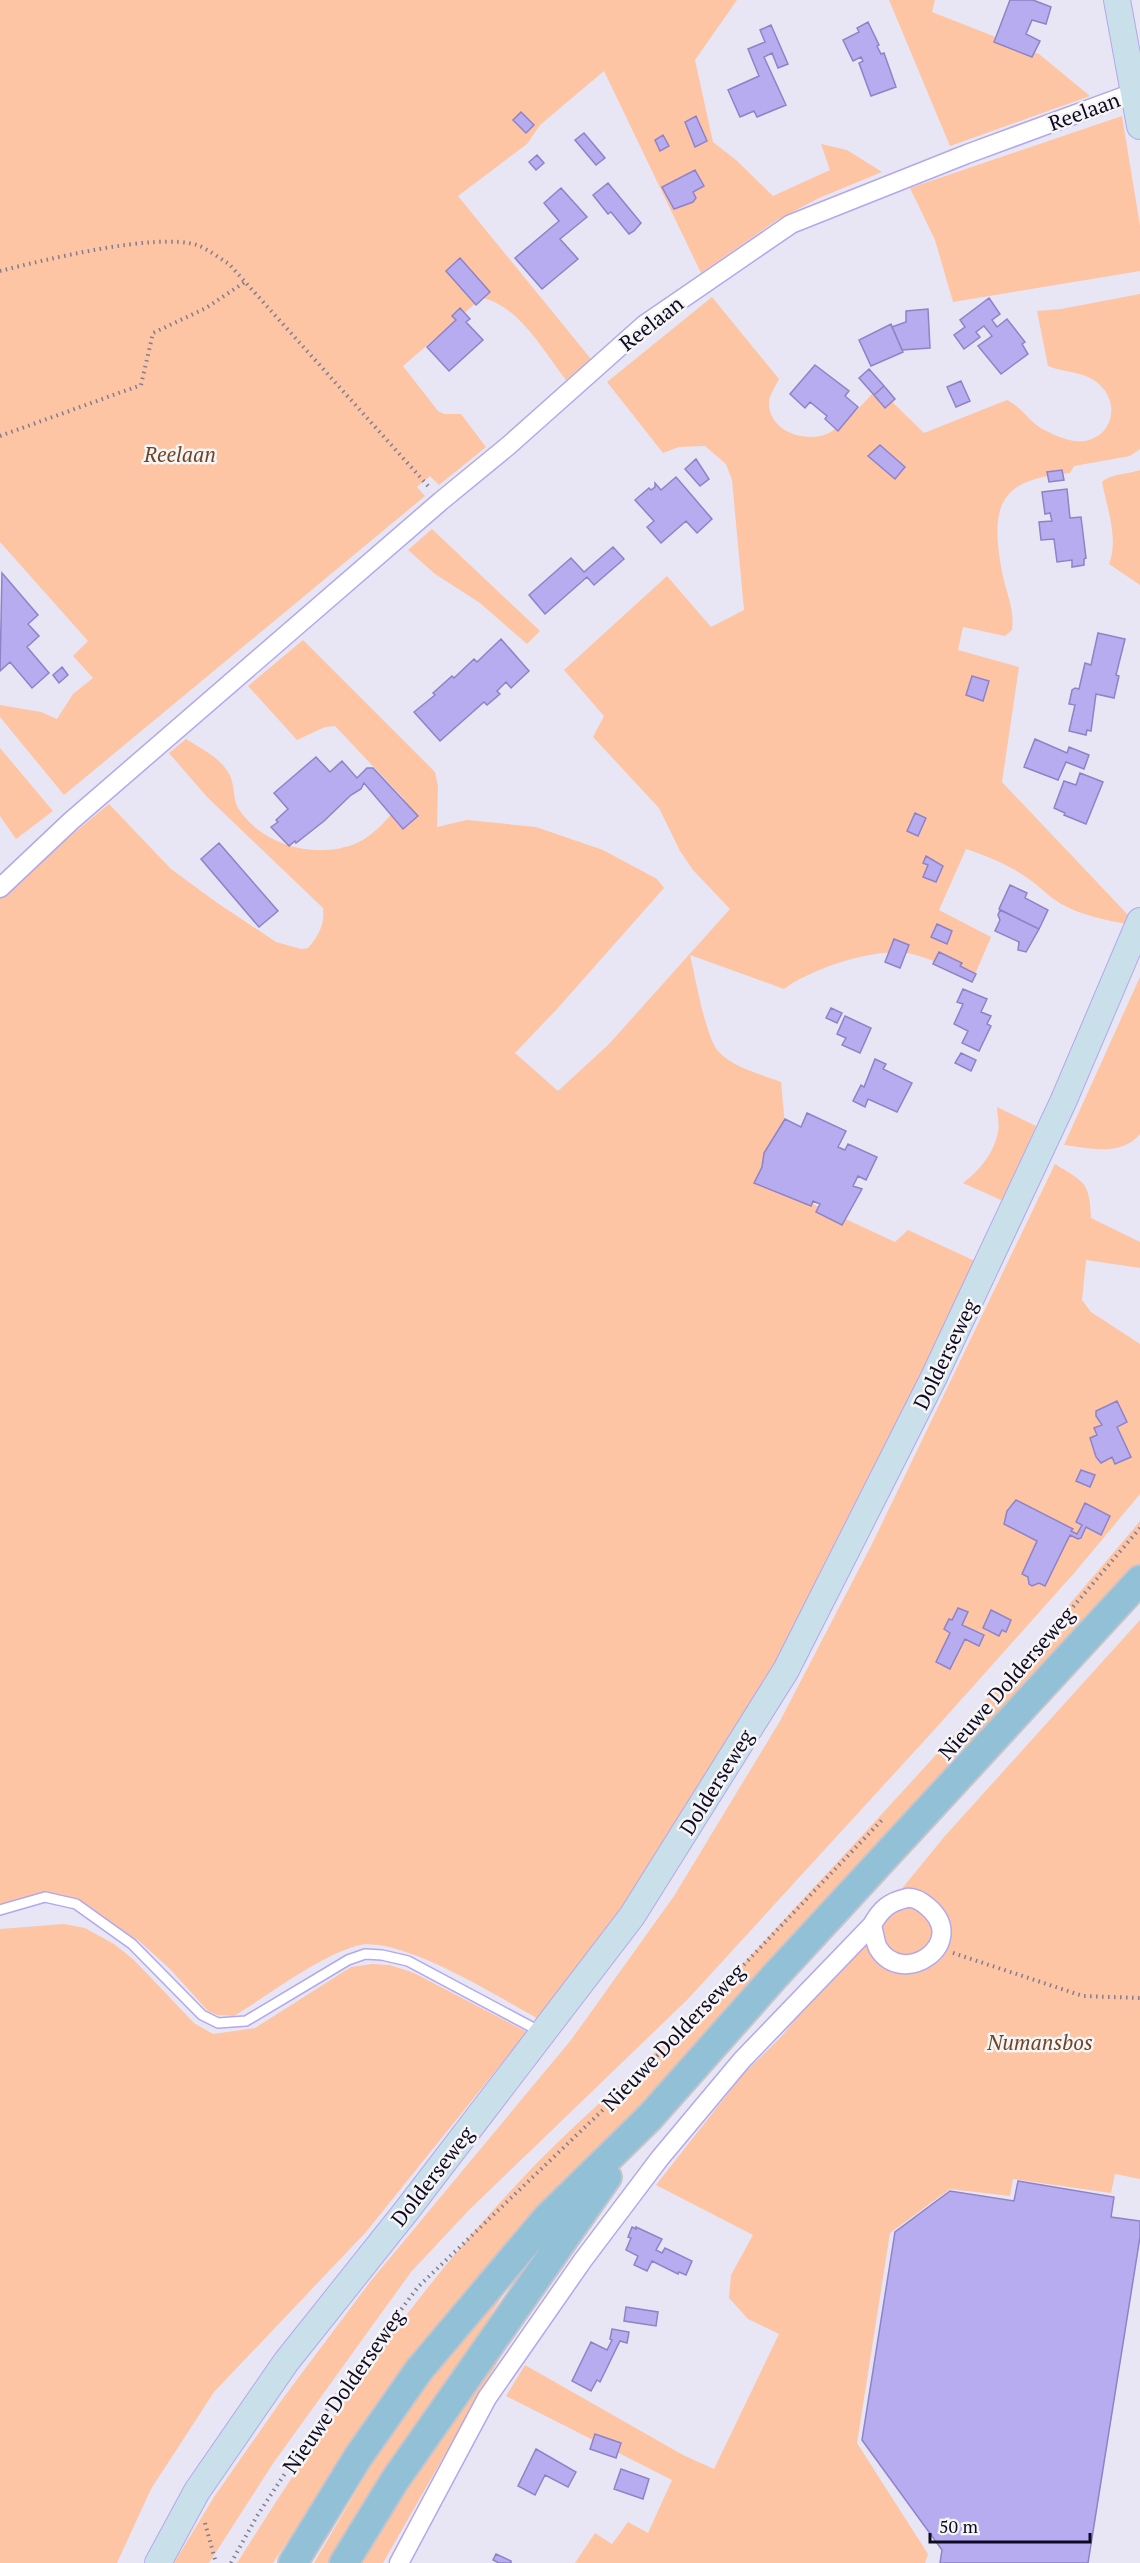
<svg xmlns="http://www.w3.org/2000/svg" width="1140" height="2563" font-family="'PT Serif',serif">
<rect width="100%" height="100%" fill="#e8e6f5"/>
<!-- green -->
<path fill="#fdc5a4" d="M0,0H737L695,60L713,142L736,160L773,196L830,170L821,144L847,150L882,172L819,198L777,220L701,273L604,71L540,125L527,144L458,196L591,359L566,380C544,352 520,307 483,298L476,303L403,366L438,411L444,414H461L486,447L439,485L430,476L417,487L425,496L64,795L0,717V705L41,712L57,719L73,694L93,678L73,656L88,641L0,542Z
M889,0H935L932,12L1039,54L1090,96L950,146Z
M1122,116L1140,226V271L953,302L935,240L910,188Z
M1140,294V449L1130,456L1074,466L1070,473C998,479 990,506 1002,572C1006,593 1015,609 1012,630L1005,636L963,627L958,650L1019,667L1002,782L1130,917L1126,924C1106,920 1086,916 1067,907C1050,899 1041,887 1026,877C1007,864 987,856 966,849L939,910L991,937L973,979C953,970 933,959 912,954C878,946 811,969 784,989L690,955C695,975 706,1040 719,1052C734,1068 761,1074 781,1082L791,1189L798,1197L895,1242L908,1230L975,1261L925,1370L797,1626L731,1744L544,2022C504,2001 399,1933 356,1946C318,1957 270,1994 234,2016L217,2015L208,2011L170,1969L139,1941L85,1908L53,1903L0,1906V894L109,804L171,869L216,902L276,942L301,949L308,948C318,936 325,925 323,908L207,797L169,753L186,739C203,750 226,760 232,781C234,789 234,801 238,808C262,846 317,860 357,843C375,835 392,814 404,799L335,726L325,727L297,740L248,686L303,640L435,772L438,786L437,827L467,820L536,827L603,850L657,879L664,888L557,1009L515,1053L558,1091L609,1044L730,909L693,870L680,851L659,808L593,737L604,716L564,670L667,576L711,627L744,610L732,480L726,464L705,446L679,447L663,453L607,382L712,297L779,379C776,385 770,394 769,401C767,431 806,444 829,433C847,423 863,403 878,388L924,433L1007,400C1019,406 1025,415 1035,424C1044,431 1058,437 1069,440C1106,449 1125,409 1100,385C1086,371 1065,373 1048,366L1037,311L1061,309Z
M1140,470V585L1109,564C1119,539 1107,508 1102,482C1110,474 1129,474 1140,470Z
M432,529L540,631L527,644L480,603L435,574L408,550Z
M0,748L53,811L16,839L0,816Z
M1140,977V1134C1121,1157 1090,1148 1064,1145Z
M997,1107L1036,1126L1003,1201L963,1183C980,1170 994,1153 998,1132C1000,1125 997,1115 997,1107Z
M1055,1164C1084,1182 1090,1182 1091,1218L1140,1242V1268L1086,1260L1082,1300L1091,1312L1140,1344V1494L1076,1571L935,1729L688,1999L469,2210L411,2272L274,2462L209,2563H174L214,2497L281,2401L370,2282L571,2040L674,1896L780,1721L872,1544Z
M1140,1521V1565L1086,1628L373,2413L273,2563H237C321,2430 409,2299 517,2184C575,2121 643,2067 703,2006C742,1966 779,1925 817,1884C927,1766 1036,1646 1140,1521Z
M1140,1620V2179L1115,2174L1111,2193L1013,2179L1010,2196L950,2189L890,2233L857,2443L928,2554L925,2563H575L595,2533L612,2544L628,2522L648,2533L672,2480L506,2396L525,2365L683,2455L714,2469L779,2334L748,2319L729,2298L731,2275L753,2235L656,2185L744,2073L781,2037L944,1837Z
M64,1924L85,1928L114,1944L134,1960L194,2023L213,2034L255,2028L351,1967L372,1964L390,1965L414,1973L527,2032L366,2232L214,2392L151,2489L117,2563H0V1929Z
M505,2292L336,2563H314L400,2416L480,2313Z
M500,2344L501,2356L383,2563H358Z"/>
<!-- building -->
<path fill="#b8acf0" stroke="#8f82c7" stroke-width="1.5" d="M1010,0H1033L1051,7L1046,24L1032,20L1026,34L1040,41L1032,57L994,42Z
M868,22L879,45L877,46L881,54L884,53L896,87L871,96L859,63L863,61L861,57L853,61L843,40L859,32L857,28Z
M771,25L788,64L778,68L772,53L764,57L786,105L757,117L754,111L740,117L728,90L759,76L748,49L765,42L760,30Z
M521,112L534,125L526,133L513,120Z
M696,116L707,141L695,147L685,122Z
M584,133L605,158L596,165L575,140Z
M663,135L669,146L660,151L655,140Z
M537,155L544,163L536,170L529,162Z
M695,170L704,186L693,192L696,198L693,202L674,209L662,187Z
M608,183L641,223L634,231L629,234L611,212L608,214L593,195Z
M561,188L587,217L560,239L578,259L542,289L515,258L559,221L544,203Z
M460,258L490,292L476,305L446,271Z
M989,298L1000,314L992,320L997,327L1007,319L1025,342L1022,344L1028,354L1001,374L978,346L992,336L984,326L976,332L980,337L964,349L954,335L965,327L960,320Z
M460,308L470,319L466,322L483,340L449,371L427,347L456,320L452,316Z
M928,309L930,348L902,350L892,327L906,322V311Z
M891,324L903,352L871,366L859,340Z
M815,365L849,391L845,396L858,407L838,431L825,419L827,416L810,402L805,408L790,394Z
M869,369L884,386L874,395L859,378Z
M961,381L970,401L956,407L947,387Z
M884,386L895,399L885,408L874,395Z
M880,445L905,467L895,479L868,456Z
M696,459L709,479L700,486L685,469Z
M1062,470L1064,480L1049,482L1047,472Z
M676,477L712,519L697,533L686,521L661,543L647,527L654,521L635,500L649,488L651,490L655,487V483L661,490Z
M1067,489L1070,518L1081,517L1086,558L1084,559V565L1072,567V560L1057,562L1054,539L1041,540L1039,522L1052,521L1050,513L1045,514L1042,492Z
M613,547L624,559L594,585L587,577L545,614L529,595L571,558L584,572Z
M2,573L38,615L28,624L39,636L27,647L49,673L32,688L10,662L0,671Z
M1098,633L1125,639L1116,675L1119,676L1114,698L1096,694L1091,731L1087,730L1086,735L1069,731L1075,705L1069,704L1072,690L1075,688L1079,689L1085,663L1091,665Z
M501,639L529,671L511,688L506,682L497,691L500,694L487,705L484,702L440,741L414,712L435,695L433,693L452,676L454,678L474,659L477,662Z
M62,667L68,675L59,683L53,675Z
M972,676L989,681L983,701L966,695Z
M1035,739L1067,753L1069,747L1089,755L1084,769L1066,762L1058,780L1024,767Z
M316,757L330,772L342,761L357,778L367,768H373L418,816L403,829L364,783L361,789L351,795L324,821L296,843L295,841L289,846L271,827L278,822L276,820L288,809L274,793Z
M1080,773L1103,782L1086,824L1064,815L1065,813L1054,808L1064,781L1076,785Z
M915,813L926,818L918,836L907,831Z
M219,843L278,911L259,927L201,859Z
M926,856L943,866L936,882L923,877L928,865L923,863Z
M1010,885L1027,893L1025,898L1048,910L1039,929L999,909Z
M1000,910L1039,929L1026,952L1018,950L1019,942L995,931L1000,920L998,915Z
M937,924L952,931L947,944L931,937Z
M894,939L909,945L900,968L885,962Z
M939,952L962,963L960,966L976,974L972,982L933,964Z
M963,989L987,999L981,1012L991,1016L987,1024L991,1026L979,1051L962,1043L968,1031L954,1024L963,1004L957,1002Z
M831,1008L842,1013L837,1023L826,1018Z
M845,1016L871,1028L860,1053L842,1045L846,1038L837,1034Z
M961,1053L976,1060L971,1071L955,1063Z
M875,1059L886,1064L883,1069L912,1083L897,1112L868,1099L865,1107L853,1101L861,1085L864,1087Z
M807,1113L846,1131L838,1147L845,1150L848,1144L877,1157L866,1180L858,1176L853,1186L862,1189L842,1225L816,1212L820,1204L813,1201L811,1206L754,1183L762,1167L764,1153L785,1119L801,1127Z
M1117,1401L1127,1422L1117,1427L1131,1457L1115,1464L1112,1457L1101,1463L1096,1457L1090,1438L1097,1435L1094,1428L1102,1425L1096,1416V1411Z
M1081,1470L1095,1475L1090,1487L1076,1481Z
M1016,1500L1073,1529L1071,1531L1077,1534L1082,1525L1076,1522L1085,1503L1110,1516L1101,1535L1086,1527L1081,1538L1078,1539L1070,1535L1045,1586L1039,1583L1032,1586L1029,1584L1028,1577L1022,1574L1037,1541L1004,1524L1007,1511Z
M958,1608L968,1612L962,1625L984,1635L979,1646L965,1639L950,1669L936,1662L950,1633L944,1629L949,1619L952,1620Z
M991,1610L1011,1620L1006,1632L1002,1630L999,1636L983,1628Z
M1018,2181L1114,2197L1111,2217L1140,2221V2237L1088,2563H940L942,2550L862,2440L895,2232L950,2191L1014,2201Z
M632,2227L636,2229V2227L662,2239L656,2250L662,2253L665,2248L692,2261L686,2275L679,2272L678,2274L652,2261L647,2271L634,2265L638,2256L626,2250L631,2238L628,2237Z
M626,2307L658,2312L656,2326L624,2321Z
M612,2329L629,2332L627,2343L620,2341L600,2382L597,2380L591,2391L572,2381L591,2342L607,2350L612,2340L610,2339Z
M595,2434L621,2443L616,2458L590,2449Z
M536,2449L576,2472L568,2487L545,2475L535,2495L518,2486Z
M621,2469L649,2479L643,2499L614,2489Z
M496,2554L511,2561V2563H499L493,2560Z"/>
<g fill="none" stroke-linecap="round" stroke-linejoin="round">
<!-- service casing -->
<g stroke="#b3a7ef" stroke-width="12">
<path id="service" d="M0,1910L45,1897L76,1904L132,1944L202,2015L218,2023L246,2021L348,1960L365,1954L382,1955L408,1961L541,2032"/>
</g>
<!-- minor casing -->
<g stroke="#b3a7ef" stroke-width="21">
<path id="minor" d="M0,888L71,821L441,501L508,446L644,325L791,224L967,154L1133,93
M399,2563L487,2398L583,2260L660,2158L742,2060L872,1925C881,1909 889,1902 907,1898C914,1897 922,1902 928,1907C970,1943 903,1989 878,1948C875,1942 874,1932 872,1925"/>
</g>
<!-- secondary casing -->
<g stroke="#b3a7ef" stroke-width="28">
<path id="secondary" d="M1117,0L1140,126
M158,2563L197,2491L286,2362L407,2210L632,1916L786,1670L934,1377L1063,1102L1140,921"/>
</g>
<!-- primary casing -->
<g stroke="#c6c4ca" stroke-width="32">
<path id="primary" d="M293,2563L358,2457L419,2370L547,2218L650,2117L774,1977L1140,1580
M344,2563L395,2480L607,2177"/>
</g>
<!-- path -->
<path stroke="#817c91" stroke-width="4" stroke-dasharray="1.5 4.5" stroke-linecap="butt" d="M0,271C44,260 156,232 197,245C208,249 219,258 229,264L429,487
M0,436L141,385L153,333L206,308L245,282
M1011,1680L1140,1528
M953,1953L1083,1996L1140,1998
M205,2523L216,2563
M231,2563L257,2516L334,2399L418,2287L631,2083L882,1820"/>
<!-- service -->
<use href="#service" stroke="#fff" stroke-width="9"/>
<!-- minor -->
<use href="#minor" stroke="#fff" stroke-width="18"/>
<!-- secondary -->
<use href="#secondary" stroke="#c9e0eb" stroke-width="26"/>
<!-- primary -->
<use href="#primary" stroke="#92c1d7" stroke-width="28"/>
</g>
<g text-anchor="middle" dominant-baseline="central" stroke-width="5" stroke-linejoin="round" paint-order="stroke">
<!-- street labels -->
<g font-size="21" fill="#100923" stroke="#f5f5f5">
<text transform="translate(1084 111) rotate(-20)">Reelaan</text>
<text transform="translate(651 323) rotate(-38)">Reelaan</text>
<text transform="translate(945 1354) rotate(-64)">Dolderseweg</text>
<text transform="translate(1006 1683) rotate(-49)">Nieuwe Dolderseweg</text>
<text transform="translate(716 1782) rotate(-58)">Dolderseweg</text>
<text transform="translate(673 2037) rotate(-46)">Nieuwe Dolderseweg</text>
<text transform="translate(432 2176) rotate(-52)">Dolderseweg</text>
<text transform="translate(343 2391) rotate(-55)">Nieuwe Dolderseweg</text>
</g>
<!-- park labels -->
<g font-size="21" font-style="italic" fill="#714326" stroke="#f5f5f5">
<text x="180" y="454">Reelaan</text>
<text x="1040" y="2042">Numansbos</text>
</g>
</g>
<!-- scale -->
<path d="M930 2533v9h160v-9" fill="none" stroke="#100923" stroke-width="3"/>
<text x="939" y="2533" font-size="18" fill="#100923" stroke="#f5f5f5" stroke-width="4.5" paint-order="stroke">50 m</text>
</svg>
